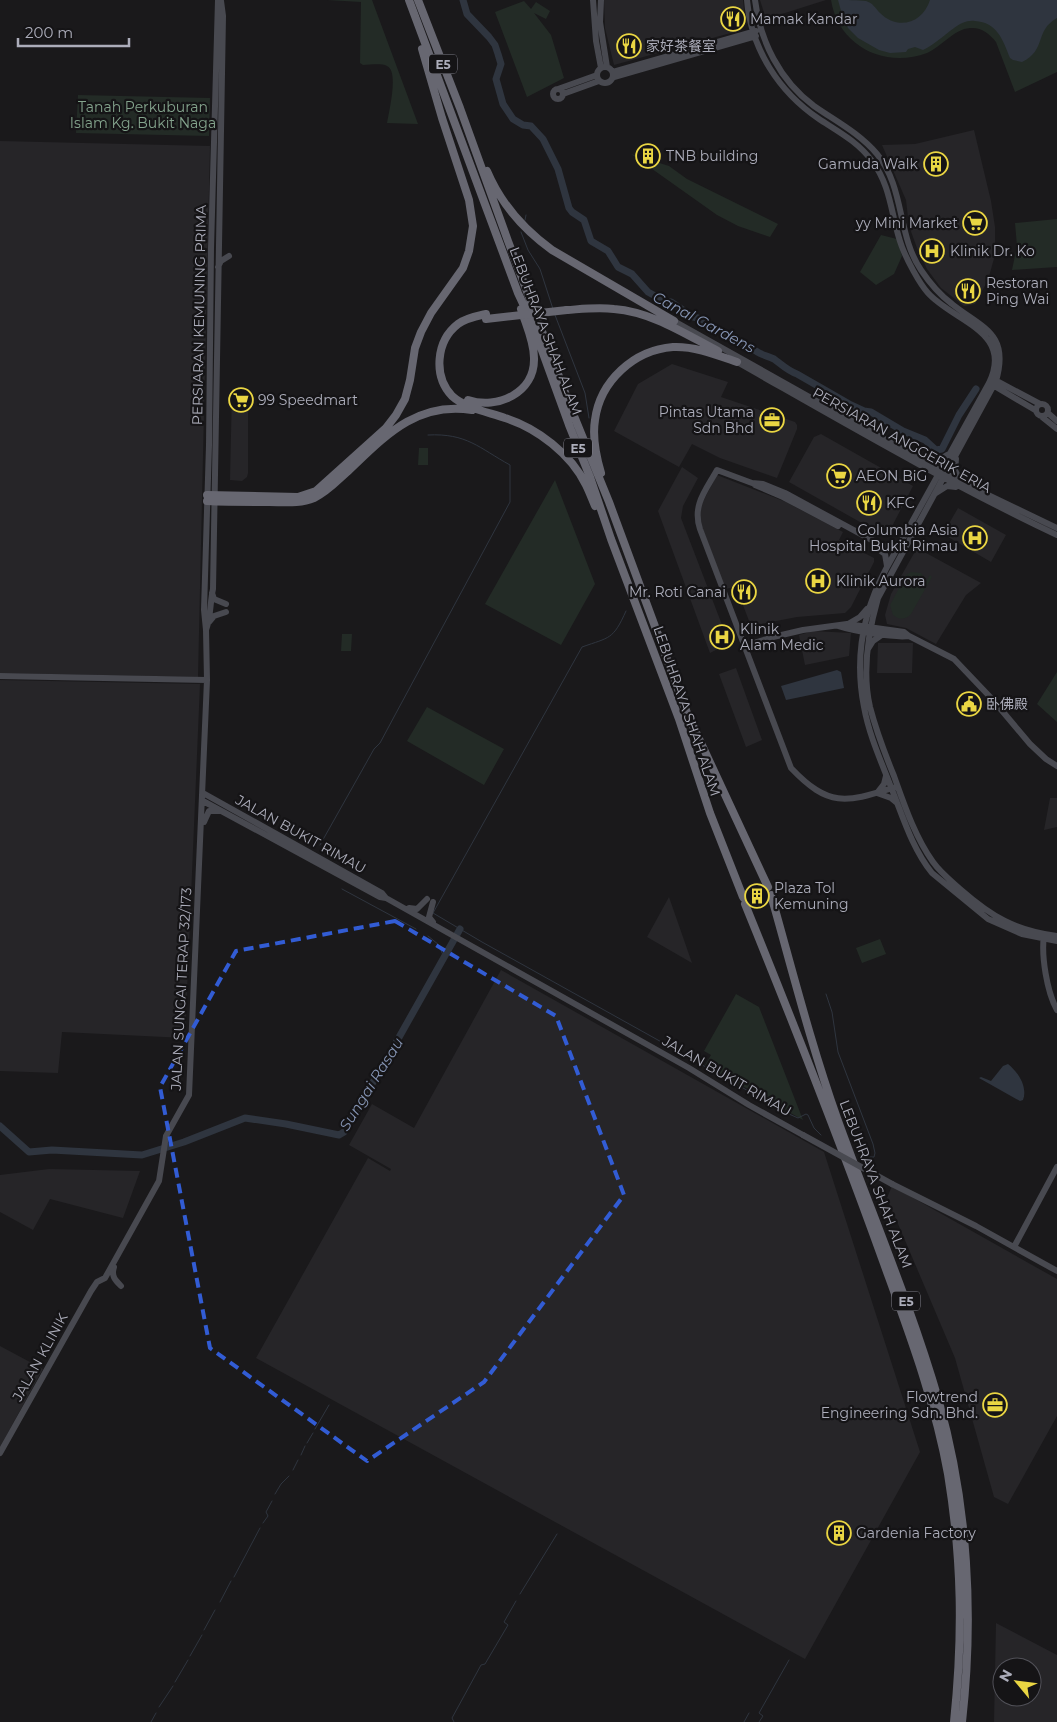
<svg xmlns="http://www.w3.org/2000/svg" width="1057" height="1722" font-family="Montserrat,'Noto Sans SC',sans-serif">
<rect width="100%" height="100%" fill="#1a191b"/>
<!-- built -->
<path fill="#262528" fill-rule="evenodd" d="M604,0H743L745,22L738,31L614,65L605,28Z
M760,0H826L766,19Z
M974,130L991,201L995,227V255L988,280L975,304L964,306L941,288L927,269L917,248L909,226L906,200L882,145L915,144Z
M0,141L210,146L198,677L0,673Z
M672,364L728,382L721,397L795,422L797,425V429L777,478L720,458L692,444L679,467L614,431L638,384Z
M232,389L248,391V473L247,477L242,481L230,480Z
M821,434L913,486L888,534L883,535L789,482L814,437Z
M682,467L698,478L683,506L681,518L729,643L710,653L658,511Z
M717,475L786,502L843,532L839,540L874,558V562L851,607L845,613L797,617L751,626L736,587L725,589L700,521L701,505Z
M958,508L1006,535L991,562L943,534Z
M917,548L981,583L966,595L936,644L906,628L887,624L885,615L891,594Z
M813,631L851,633L849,656L805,665L799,635Z
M878,643H913L912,673H877Z
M736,668L762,740L746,747L719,674Z
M0,680L200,684L185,1038L62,1032L58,1073L0,1071Z
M1050,798H1057V827L1044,830Z
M669,897L692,963L647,937Z
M501,970L824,1152L920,1452L805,1659L256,1358L368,1158L390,1171L391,1169L349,1145L372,1104L414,1128Z
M49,1169L140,1171L123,1218L50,1199L33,1230L0,1212V1175Z
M892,1186L1057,1279V1416L1008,1504L994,1497L955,1358L887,1198Z
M0,1346L43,1369L0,1447Z
M996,1623L1057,1655V1722H994ZM1002,1667H1032V1697H1002Z"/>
<!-- green -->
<path fill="#232b26" d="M327,0H372L418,124L387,123C389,111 399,71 387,66C381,63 370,65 363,65L360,63L361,2Z
M831,0H1057V72L1015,92L996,42C989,33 981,27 970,28C954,29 941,47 927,53C885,69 838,46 831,0Z
M524,1L531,9L536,2L550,11L546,19L534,13L551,35L564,78L527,97L495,12Z
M78,95L210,98L209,136L76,133Z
M631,154L669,166L687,179L778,224L770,237L738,226L717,215Z
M1057,219V267L1012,270L1017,246L1015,223Z
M881,235L897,239L902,256L894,274L876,285L860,272Z
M419,448H428V465H418Z
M555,480L595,584L561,645L485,604Z
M911,572L921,573L927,580L930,575L932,577L911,614C906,620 899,620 893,615L890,605L906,575Z
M342,634H352L351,651H341Z
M1057,672V722L1037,704Z
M427,707L504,749L484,785L407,741Z
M880,939L886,954L862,963L856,948Z
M736,994L759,1007L803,1120L705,1065L711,1055L704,1051Z"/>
<!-- water -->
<path fill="#2f353f" d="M838,0C846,0 858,0 866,1C873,3 875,8 880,13C898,31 923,23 930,0H1057V18C1034,31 1047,50 1022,62L1013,60L1010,58C1003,40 997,22 975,21C967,20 961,23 954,28C943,36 935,44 923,50L915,47L908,49L906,52L890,53L879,50L858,38L848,28L843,18Z
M837,670L841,672L844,688L786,700L781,686Z
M1008,1064C1018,1072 1028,1087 1023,1100L1020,1101L979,1078L981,1077L991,1081L1003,1066Z"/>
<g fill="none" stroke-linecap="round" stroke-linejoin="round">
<!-- stream -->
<path stroke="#2f353f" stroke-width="1" d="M525,220L526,215
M521,232L528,250L540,269L553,309
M555,315L585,393L589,418
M626,611C613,640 610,637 582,647L433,913L482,942L692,1059
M320,845L374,749L380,743L395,715L510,502V465C479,448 467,433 428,435
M342,889L416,929
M428,936L439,945L444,958
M826,994L832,1012L838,1052L873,1144L875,1153L874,1157H868
M697,1062L789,1114L798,1118L806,1114L808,1115L814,1128L821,1135
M315,1429L329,1405
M307,1443L313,1433
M301,1455L305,1446
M293,1470L298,1460
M275,1494L281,1484L289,1476
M263,1523L268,1516L266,1512L272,1501
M234,1577L260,1528
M520,1594L557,1534
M220,1602L231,1581
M204,1630L215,1610
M190,1656L202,1635
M175,1682L188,1660
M159,1707L173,1686
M151,1722L156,1713
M454,1722L452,1718L481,1665L485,1664L508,1625L504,1622L516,1601
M744,1722L749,1713
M759,1722L763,1716L759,1713L789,1660"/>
<!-- river -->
<path stroke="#2f353f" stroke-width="7" d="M463,0L467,14L489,37L495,45L498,54L501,64L496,79L503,104L513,119L523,125L531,126L543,139L558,169L569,208L572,212L584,220L591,241L608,251L618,267L632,274L648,292L664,301L671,302L693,317L698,318C717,329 737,340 756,351C761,355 768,356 774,359C782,365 788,371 797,374L851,405L864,411L871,412L903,431L925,440L936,450L942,449L959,415L976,389
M0,1126L29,1152L52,1150L142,1155L184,1142L245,1118L286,1124L339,1135L344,1132L383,1065L390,1057L393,1048L460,929"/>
<!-- secondary -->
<path stroke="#484950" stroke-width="6" d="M593,0L596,41L601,68
M601,0L600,22L607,67
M747,0C751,49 779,92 819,119C839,132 858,142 872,161C892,187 891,218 902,247C907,260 919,283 928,293C954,322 1014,331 989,383L887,567C863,611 854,657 864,707C869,735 881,761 891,787C903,817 912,848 932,873L988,919L1022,934L1057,941
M755,0C760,41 780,81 814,106C837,122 859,133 877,154C905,188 897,235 921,270C929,282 940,295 952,304C982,328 1010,333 996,381L878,598C868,633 862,672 870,707C876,730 885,754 894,776C904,804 915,837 933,862C940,872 951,881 960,889C992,917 1014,930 1057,936
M597 75a8 8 0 1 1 16 0a8 8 0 1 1-16 0Z
M613,72L756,31
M614,77L756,36
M558,89L597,75
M553 94a5 5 0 1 1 10 0a5 5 0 1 1-10 0Z
M563,94L599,81
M218,267L221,261L229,256
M674,321L961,482L1057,528
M737,362C843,422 947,483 1057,535
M993,379L1040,404
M991,384L1035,410
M1036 410a6 6 0 1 1 12 0a6 6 0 1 1-12 0Z
M1048,413L1057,421
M1042,417L1057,429
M956,459L955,470L960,480
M927,463L937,461L947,455
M755,485L783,497L838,526
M936,493L947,486L956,487
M877,548L885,554L887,566
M212,593L214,599L226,604
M209,622L214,616L226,612
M848,624L860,617L867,609
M838,626C853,631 894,638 909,636L954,659L993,700L1030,744L1046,759L1057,766
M206,630C211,617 210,602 213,589L223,16L221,1
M744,646L773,637L803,630L847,624L897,631L904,632L909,636
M868,649L873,641L883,634
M0,676L207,680
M886,776L884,784L877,793L891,798L897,803
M896,787C847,802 830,809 791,768L700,529C692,505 706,490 717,470L752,483L763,484L785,493L883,546L892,547L899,544
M203,793L382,893L386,898L689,1068L749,1105L803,1135
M203,801L380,897L386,898
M204,822L209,811H219
M433,902L429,917L433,922
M409,908L417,909L427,899
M1044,935C1041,956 1047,992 1057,1010
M892,1184L976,1226L1057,1271
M1014,1247L1057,1167
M114,1267C111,1276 115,1280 121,1286
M0,1453L91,1291L97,1282L105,1278L159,1181L166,1136L189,1095L207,680L206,630L204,610L209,445L211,248L218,0"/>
<!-- highway -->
<path stroke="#676771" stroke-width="8" d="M409,0L518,293L532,323L569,425L590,477L611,539L679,719L710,813L743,897
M418,0L460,108L508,241L572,411L609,502L687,713L768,887
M487,171C501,204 523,229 552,250L674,321
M567,310C582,309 598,307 614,309C652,312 685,334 718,351
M486,314C477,316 466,318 458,324C436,341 433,376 452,396C465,408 488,412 505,418C537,428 571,454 586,485C589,491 592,499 595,506
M468,400C497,410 535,393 534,358C534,341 526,325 521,309
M601,473C596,456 592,438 595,420C600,381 634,350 673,347C695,346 717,355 737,362
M207,495L298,497L316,491L386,428L396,415L405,399L410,380L415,348L421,332L431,313L463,268L469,251L473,226L469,200L442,118L422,49
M207,501C228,502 248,502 269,502C284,502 300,504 314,498C327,492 337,481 347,472C384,437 416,401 472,410
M771,895C792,969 811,1045 837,1118C871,1212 911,1305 939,1402C968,1505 974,1616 962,1722
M745,904C793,1022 840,1141 883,1261C908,1330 935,1401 948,1474C962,1560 963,1635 954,1722"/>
<!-- secondary-bridge -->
<path stroke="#484950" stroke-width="6" d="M803,1135L892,1184"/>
<!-- highway-bridge -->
<path stroke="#676771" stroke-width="8" d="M486,319L567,310"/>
</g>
<!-- marked area -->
<path fill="none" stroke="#325cd4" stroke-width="4" stroke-dasharray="10 6" stroke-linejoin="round" d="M395,921L556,1016L624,1195L484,1382L367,1461L210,1348L160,1087L236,951Z"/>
<!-- icons -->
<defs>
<g id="restaurant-ring" transform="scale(1.25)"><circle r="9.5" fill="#151416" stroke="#ead643" stroke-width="1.5"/><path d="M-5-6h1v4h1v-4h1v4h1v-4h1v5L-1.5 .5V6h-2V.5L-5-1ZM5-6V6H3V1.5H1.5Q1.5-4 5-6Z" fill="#ead643"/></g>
<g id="building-ring" transform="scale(1.25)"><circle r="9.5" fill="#151416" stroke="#ead643" stroke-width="1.5"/><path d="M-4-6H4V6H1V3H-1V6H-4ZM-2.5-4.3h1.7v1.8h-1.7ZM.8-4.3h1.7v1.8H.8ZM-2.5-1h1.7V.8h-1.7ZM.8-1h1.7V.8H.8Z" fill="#ead643"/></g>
<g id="supermarket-ring" transform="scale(1.25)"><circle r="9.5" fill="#151416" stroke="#ead643" stroke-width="1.5"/><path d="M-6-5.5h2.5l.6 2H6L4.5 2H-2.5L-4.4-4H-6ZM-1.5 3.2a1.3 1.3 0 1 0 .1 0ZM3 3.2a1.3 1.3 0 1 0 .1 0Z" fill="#ead643"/></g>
<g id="hospital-ring" transform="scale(1.25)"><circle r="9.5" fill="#151416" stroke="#ead643" stroke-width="1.5"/><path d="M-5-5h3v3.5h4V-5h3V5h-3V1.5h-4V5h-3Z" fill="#ead643"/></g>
<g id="office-ring" transform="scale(1.25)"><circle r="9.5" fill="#151416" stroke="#ead643" stroke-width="1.5"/><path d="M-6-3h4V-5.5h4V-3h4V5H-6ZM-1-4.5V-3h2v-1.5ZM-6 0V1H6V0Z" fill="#ead643"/></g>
<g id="civic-ring" transform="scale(1.25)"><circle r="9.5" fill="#151416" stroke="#ead643" stroke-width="1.5"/><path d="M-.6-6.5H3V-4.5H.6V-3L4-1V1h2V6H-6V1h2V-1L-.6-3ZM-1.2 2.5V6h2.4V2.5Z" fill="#ead643"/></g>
</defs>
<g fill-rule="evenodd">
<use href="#restaurant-ring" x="733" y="19"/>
<use href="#restaurant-ring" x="629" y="46"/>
<use href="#building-ring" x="648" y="156"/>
<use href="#building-ring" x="936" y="164"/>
<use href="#supermarket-ring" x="975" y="223"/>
<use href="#hospital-ring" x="932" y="251"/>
<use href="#restaurant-ring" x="968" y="291"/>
<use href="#supermarket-ring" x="241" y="400"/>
<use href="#office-ring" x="772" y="420"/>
<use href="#supermarket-ring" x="839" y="476"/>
<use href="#restaurant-ring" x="869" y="503"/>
<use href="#hospital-ring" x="975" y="538"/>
<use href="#hospital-ring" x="818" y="581"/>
<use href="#restaurant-ring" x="744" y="592"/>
<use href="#hospital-ring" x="722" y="637"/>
<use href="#civic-ring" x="969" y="704"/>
<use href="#building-ring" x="757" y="896"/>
<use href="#office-ring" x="995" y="1405"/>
<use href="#building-ring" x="839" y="1533"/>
</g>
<g text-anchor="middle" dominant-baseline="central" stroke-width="4.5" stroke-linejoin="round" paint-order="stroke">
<!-- shield labels -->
<g fill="#151416" stroke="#7f7f89" stroke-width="1">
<rect x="429" y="54.5" width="28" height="19" rx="4"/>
<rect x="564" y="438.5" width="28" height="19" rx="4"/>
<rect x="892" y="1291.5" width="28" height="19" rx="4"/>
</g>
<g font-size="12" font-weight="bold" fill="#acadba">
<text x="443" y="64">E5</text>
<text x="578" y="448">E5</text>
<text x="906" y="1301">E5</text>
</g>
<!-- poi labels -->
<g font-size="14" fill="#acadba" stroke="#151416" text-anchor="start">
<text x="750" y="19">Mamak Kandar</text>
<text x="646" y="46">家好茶餐室</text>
<text x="666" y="156">TNB building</text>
<text x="918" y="164" text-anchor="end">Gamuda Walk</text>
<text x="958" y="223" text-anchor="end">yy Mini Market</text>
<text x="950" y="251">Klinik Dr. Ko</text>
<text x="986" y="283">Restoran<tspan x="986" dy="16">Ping Wai</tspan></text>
<text x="258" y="400">99 Speedmart</text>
<text x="754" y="412" text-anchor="end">Pintas Utama<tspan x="754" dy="16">Sdn Bhd</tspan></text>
<text x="856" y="476">AEON BiG</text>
<text x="886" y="503">KFC</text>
<text x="958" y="530" text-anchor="end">Columbia Asia<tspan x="958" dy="16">Hospital Bukit Rimau</tspan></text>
<text x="836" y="581">Klinik Aurora</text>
<text x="726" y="592" text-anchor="end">Mr. Roti Canai</text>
<text x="740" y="629">Klinik<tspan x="740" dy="16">Alam Medic</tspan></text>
<text x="986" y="704">卧佛殿</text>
<text x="774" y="888">Plaza Tol<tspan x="774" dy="16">Kemuning</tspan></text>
<text x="978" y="1397" text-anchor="end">Flowtrend<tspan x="978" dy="16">Engineering Sdn. Bhd.</tspan></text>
<text x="856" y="1533">Gardenia Factory</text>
</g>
<!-- park labels -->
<g font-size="14" fill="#84a48d" stroke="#151416">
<text x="143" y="107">Tanah Perkuburan<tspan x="143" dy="16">Islam Kg. Bukit Naga</tspan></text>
</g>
<!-- street labels -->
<g font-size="14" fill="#acadba" stroke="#151416">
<text transform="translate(199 315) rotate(-89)">PERSIARAN KEMUNING PRIMA</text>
<text transform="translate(546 331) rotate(69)">LEBUHRAYA SHAH ALAM</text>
<text transform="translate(902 440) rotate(29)">PERSIARAN ANGGERIK ERIA</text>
<text transform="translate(687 711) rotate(71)">LEBUHRAYA SHAH ALAM</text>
<text transform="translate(301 834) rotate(29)">JALAN BUKIT RIMAU</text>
<text transform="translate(181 989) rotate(-87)">JALAN SUNGAI TERAP 32/173</text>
<text transform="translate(727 1076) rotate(30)">JALAN BUKIT RIMAU</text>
<text transform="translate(876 1184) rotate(69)">LEBUHRAYA SHAH ALAM</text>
<text transform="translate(40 1357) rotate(-61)">JALAN KLINIK</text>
</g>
<!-- water labels -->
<g font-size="15" font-style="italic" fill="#8594b3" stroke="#151416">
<text transform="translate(704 322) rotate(28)">Canal Gardens</text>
<text transform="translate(371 1084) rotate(-58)">Sungai Rasau</text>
</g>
</g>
<!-- north arrow -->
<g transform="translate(1017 1682) rotate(299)"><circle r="24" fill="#151416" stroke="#515158"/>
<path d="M0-4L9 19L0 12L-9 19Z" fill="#ead643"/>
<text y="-8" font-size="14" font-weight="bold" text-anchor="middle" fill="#acadba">N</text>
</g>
<!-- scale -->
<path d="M18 38v8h111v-8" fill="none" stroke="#acadba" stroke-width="2.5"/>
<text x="25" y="38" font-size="15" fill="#acadba" stroke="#151416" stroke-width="4" paint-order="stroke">200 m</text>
</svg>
